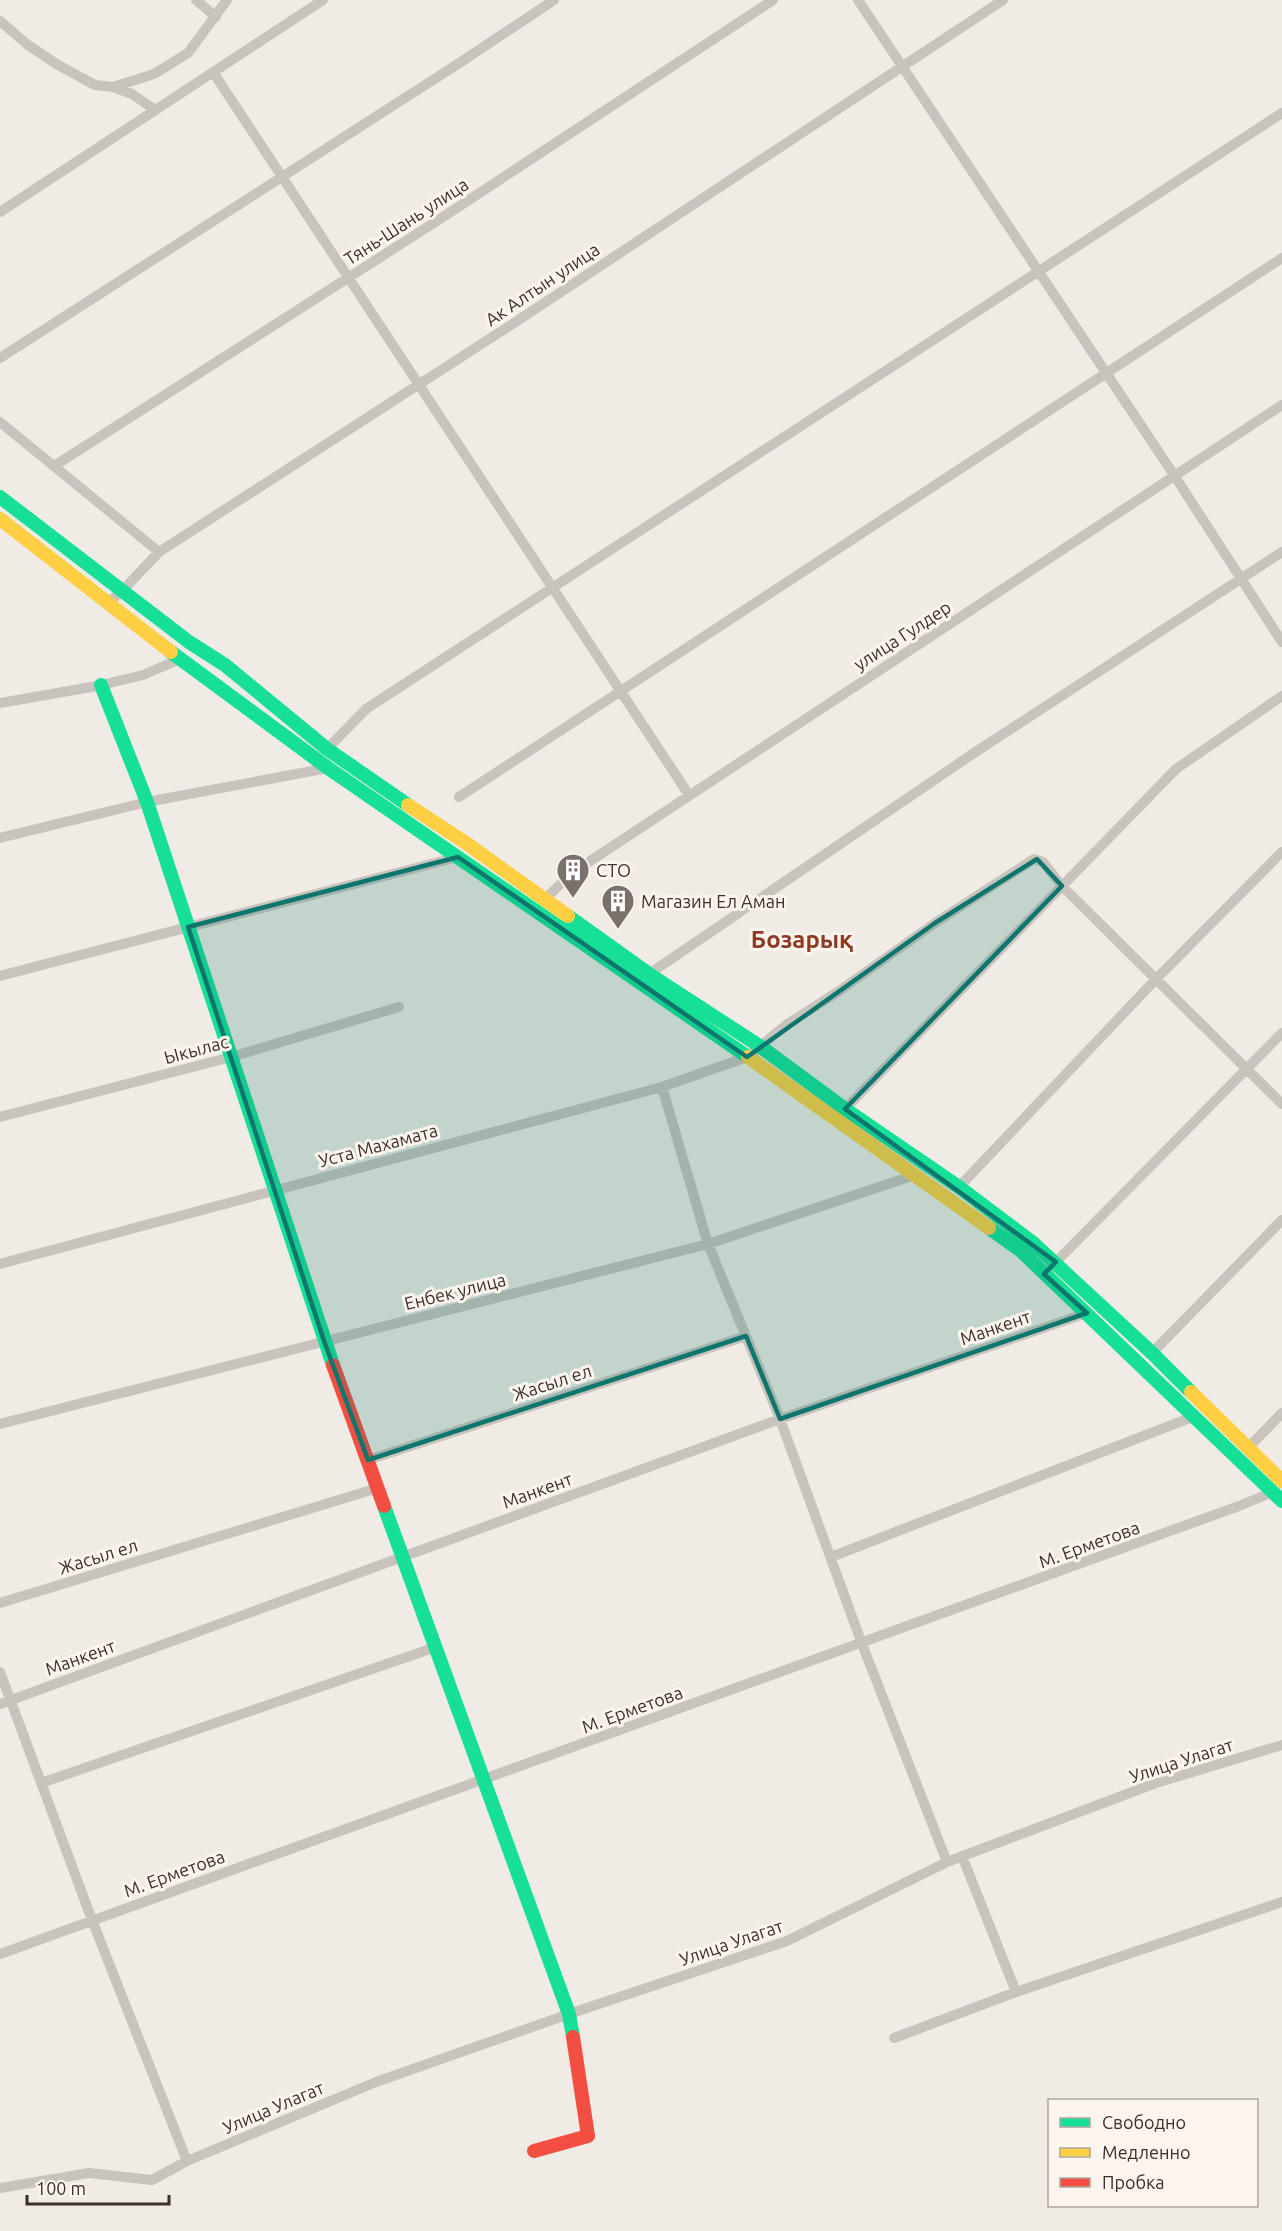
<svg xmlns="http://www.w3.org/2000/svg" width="1282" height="2231" font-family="Ubuntu,sans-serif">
<rect width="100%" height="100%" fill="#f0ebe5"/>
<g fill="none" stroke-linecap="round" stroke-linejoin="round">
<!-- street -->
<path stroke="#c9c3be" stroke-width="10" d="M196,0L216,17
M858,0L1174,475L1282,642
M0,21L28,45L58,65L95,85L113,87L154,74L188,53L227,0
M213,72L689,795
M113,87L132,94L155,110
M0,212L323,0
M0,358L464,60L554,0
M0,422L159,552
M54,466L440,219L773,0
M107,604L123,590L159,552L514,323L1003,0
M0,703L97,686L143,675L180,659
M327,749L366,709L1282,113
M459,797L1282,258
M0,838L147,802L328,768
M545,899L572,873L1282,405
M649,974L971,755L1282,552
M0,976L458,857
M662,1087L708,1244L780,1419L862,1644L947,1862
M845,1109L1176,769L1282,696
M0,1117L231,1057L399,1007
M959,1187L1156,979L1282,852
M0,1264L662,1087L747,1057L786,1025L839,991L935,923L1034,859L1043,862L1062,886L1282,1104
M1051,1267L1282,1033
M1152,1353L1282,1220
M0,1424L708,1244L915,1175
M1248,1448L1282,1413
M368,1460L746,1336
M831,1557L1195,1416
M0,1603L378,1488
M0,1672L92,1920L187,2161
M0,1704L780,1419L1087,1313
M41,1783L436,1647
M962,1856L1016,1992
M0,1954L1239,1506L1273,1492
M894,2038L1016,1992L1282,1902
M0,2188L89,2173L152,2180L187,2161L376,2082L569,2014L787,1941L947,1862L1156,1783L1282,1745"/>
<!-- fast -->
<path stroke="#16e098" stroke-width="14" d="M0,497L189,642L225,665L327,749L408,805
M171,652L328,768L748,1057
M101,685L147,802L333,1365
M568,916L649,974L761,1047L845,1109L959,1187L1032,1242L1152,1353L1191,1392
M989,1228L1020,1250L1282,1501
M384,1506L569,2014L573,2037"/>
<!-- slow -->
<path stroke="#ffcf43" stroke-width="14" d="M0,519L171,652
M408,805L466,843L568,916
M748,1057L989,1228
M1191,1392L1282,1481"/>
<!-- jam -->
<path stroke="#f24e42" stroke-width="14" d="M333,1365L384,1506
M534,2151L588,2136L573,2037"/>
</g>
<!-- marked area -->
<path fill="#0f766e" fill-opacity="0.2" stroke="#0f766e" stroke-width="4.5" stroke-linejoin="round" d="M458,857L747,1057L935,923L1037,859L1062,886L845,1109L1056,1262L1044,1274L1087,1313L780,1419L746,1336L368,1460L324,1341L188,927Z"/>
<!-- icons -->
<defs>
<g id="building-pin" transform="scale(1.725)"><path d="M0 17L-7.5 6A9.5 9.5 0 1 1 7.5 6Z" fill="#7a716c" stroke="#fbf5ee"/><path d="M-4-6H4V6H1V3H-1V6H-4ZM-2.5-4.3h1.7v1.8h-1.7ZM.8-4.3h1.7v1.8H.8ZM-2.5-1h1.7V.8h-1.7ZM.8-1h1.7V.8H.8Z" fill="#fff"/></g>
</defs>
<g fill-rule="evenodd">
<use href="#building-pin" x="573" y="870"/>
<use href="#building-pin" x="618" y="901"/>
</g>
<g text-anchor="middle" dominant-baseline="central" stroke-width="6" stroke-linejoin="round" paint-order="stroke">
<!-- street labels -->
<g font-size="18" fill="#3b302b" stroke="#fbf5ee">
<text transform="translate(406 221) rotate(-33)">Тянь-Шань улица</text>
<text transform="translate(542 284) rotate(-34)">Ак Алтын улица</text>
<text transform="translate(902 635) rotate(-33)">улица Гулдер</text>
<text transform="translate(196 1049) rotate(-15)">Ыкылас</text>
<text transform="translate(378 1145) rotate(-15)">Уста Махамата</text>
<text transform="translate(455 1291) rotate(-14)">Енбек улица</text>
<text transform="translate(995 1327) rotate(-19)">Манкент</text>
<text transform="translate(552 1382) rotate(-18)">Жасыл ел</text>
<text transform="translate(537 1490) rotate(-20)">Манкент</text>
<text transform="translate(1089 1544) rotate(-20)">М. Ерметова</text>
<text transform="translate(98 1556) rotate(-17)">Жасыл ел</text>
<text transform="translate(80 1657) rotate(-20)">Манкент</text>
<text transform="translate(632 1709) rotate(-20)">М. Ерметова</text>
<text transform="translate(1181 1760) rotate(-18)">Улица Улагат</text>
<text transform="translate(174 1873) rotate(-20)">М. Ерметова</text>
<text transform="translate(731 1942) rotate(-19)">Улица Улагат</text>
<text transform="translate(273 2107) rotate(-23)">Улица Улагат</text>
</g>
<!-- poi labels -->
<g font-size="18" fill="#3b302b" stroke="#fbf5ee" text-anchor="start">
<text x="596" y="870">СТО</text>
<text x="641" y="901">Магазин Ел Аман</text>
</g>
<!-- district labels -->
<g font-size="24" font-weight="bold" fill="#8c3b22" stroke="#fbf5ee">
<text x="802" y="939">Бозарық</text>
</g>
</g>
<!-- legend -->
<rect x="1048" y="2099" width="210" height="108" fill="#fbf5ee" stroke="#aea6a0" stroke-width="1.5"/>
<rect x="1060" y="2118" width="30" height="9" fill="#16e098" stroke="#aea6a0" stroke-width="1.5"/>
<text x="1102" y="2129" font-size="18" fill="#3b302b">Свободно</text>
<rect x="1060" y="2148" width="30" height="9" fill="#ffcf43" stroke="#aea6a0" stroke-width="1.5"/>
<text x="1102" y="2159" font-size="18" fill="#3b302b">Медленно</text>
<rect x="1060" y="2178" width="30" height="9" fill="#f24e42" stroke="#aea6a0" stroke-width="1.5"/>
<text x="1102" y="2189" font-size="18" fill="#3b302b">Пробка</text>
<!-- scale -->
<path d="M27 2195v9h142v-9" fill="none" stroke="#3b302b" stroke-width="3"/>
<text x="36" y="2195" font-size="18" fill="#3b302b" stroke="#fbf5ee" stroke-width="4.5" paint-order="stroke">100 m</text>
</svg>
